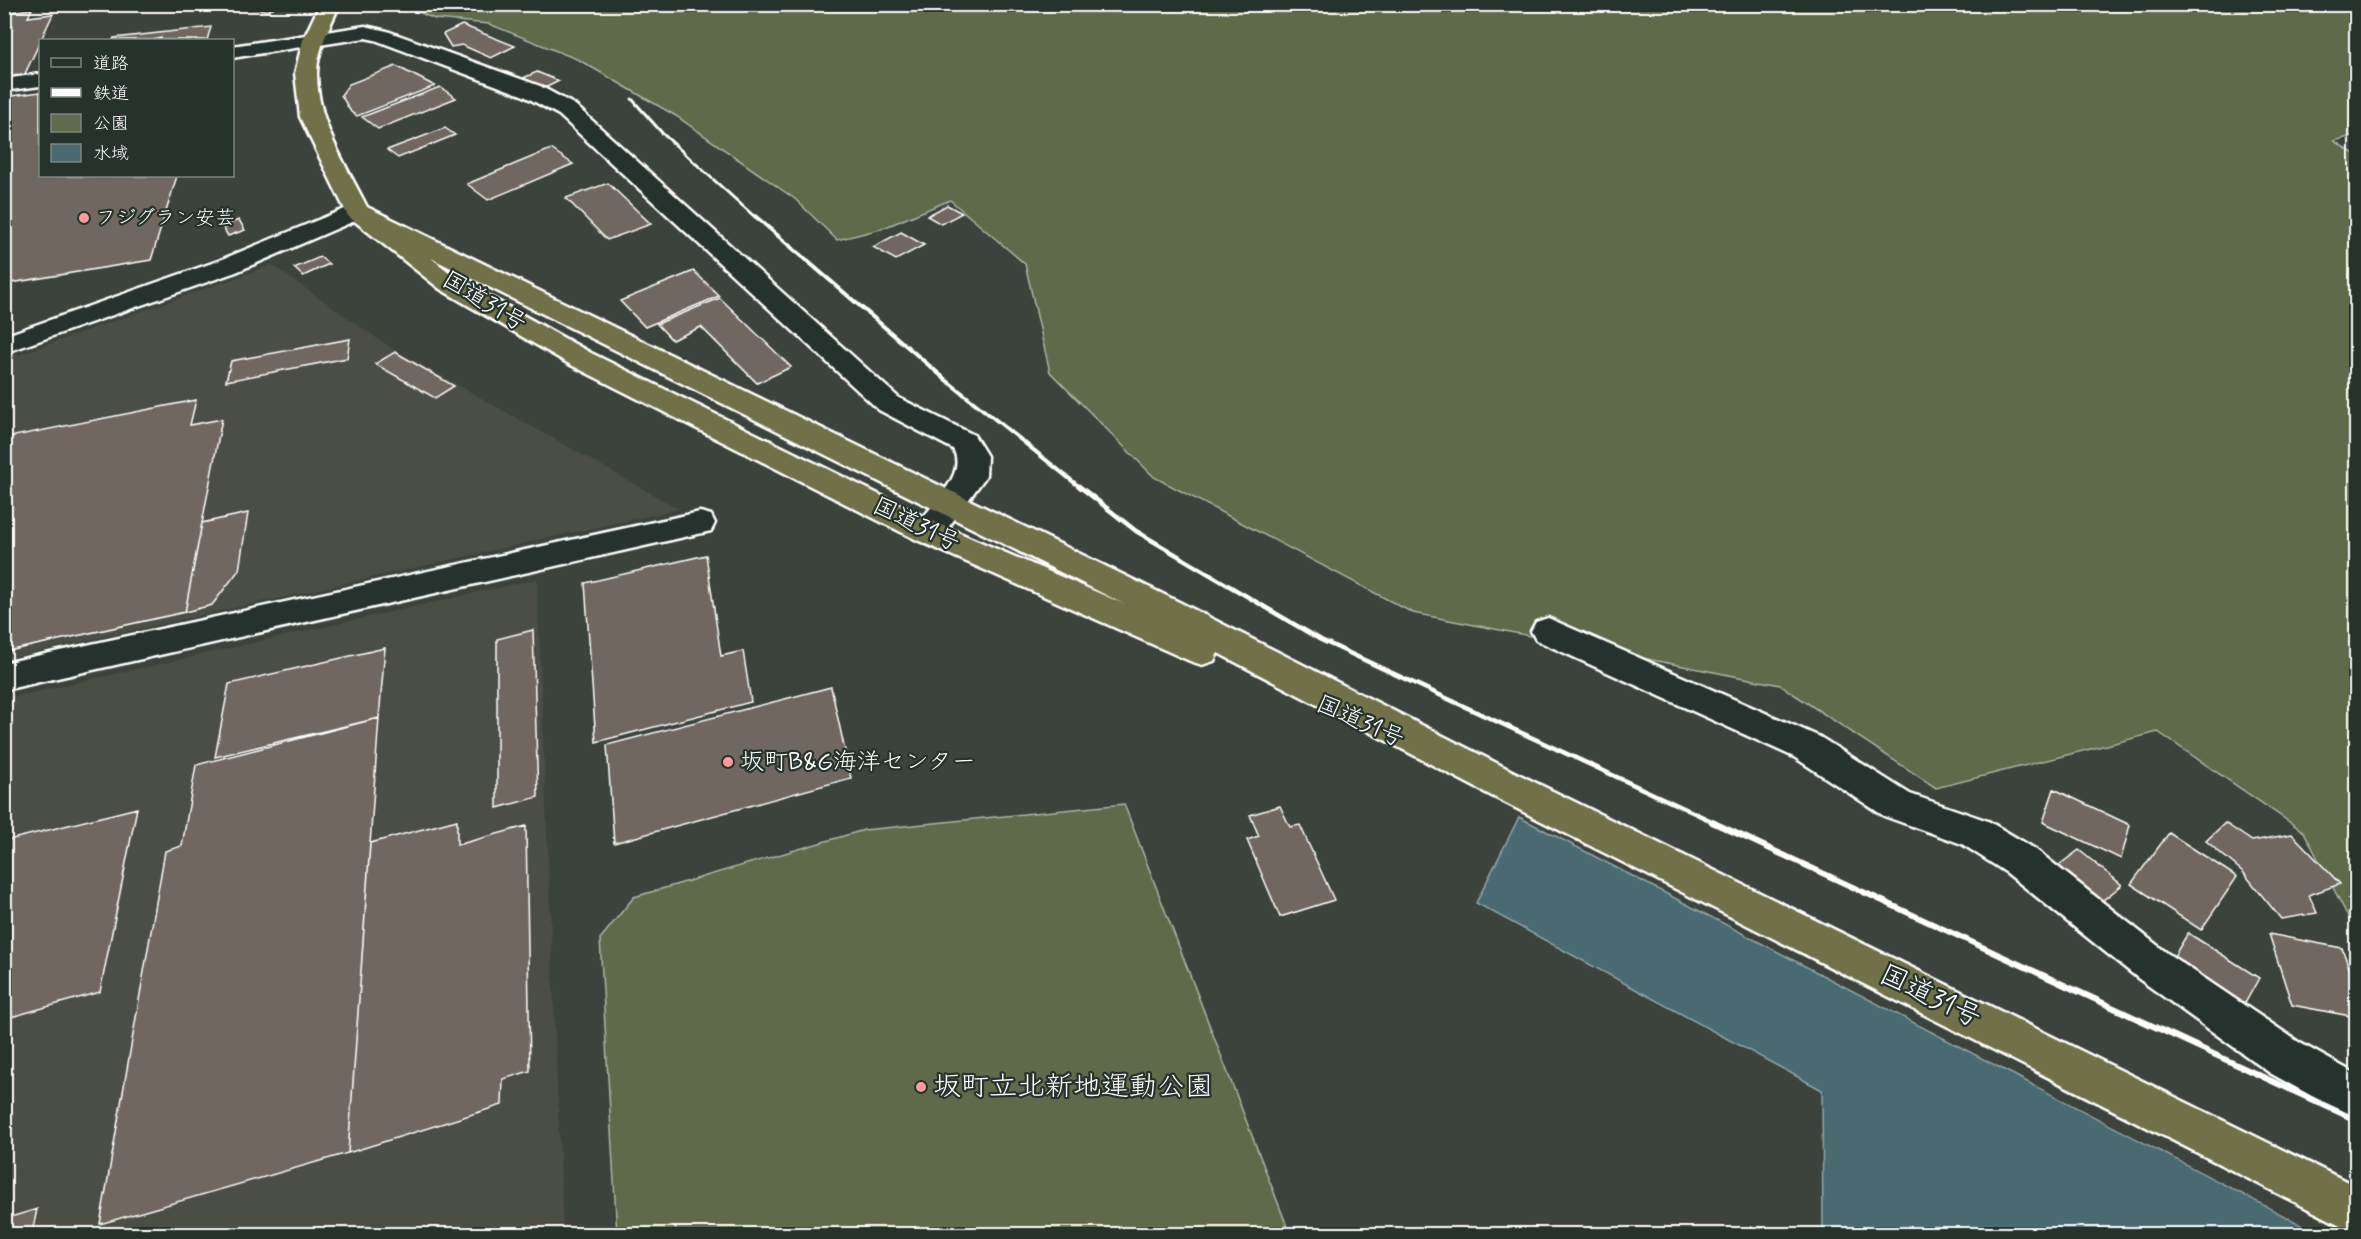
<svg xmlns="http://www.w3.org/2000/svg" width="2361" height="1239" font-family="Mynerve,'Klee One',sans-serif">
<rect width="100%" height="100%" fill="#3c433c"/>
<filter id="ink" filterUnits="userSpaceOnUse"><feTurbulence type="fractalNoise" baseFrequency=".0167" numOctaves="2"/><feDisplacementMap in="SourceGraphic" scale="12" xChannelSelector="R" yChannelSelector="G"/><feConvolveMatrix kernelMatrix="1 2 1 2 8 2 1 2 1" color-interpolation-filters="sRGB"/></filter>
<g filter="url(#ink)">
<!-- built -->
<path fill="#4c4e47" d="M272,265L388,346L679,509L5,659L4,360Z
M537,579L563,1234H5L4,699Z"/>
<!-- green -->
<path fill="#5e6b4c" stroke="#aeb5a6" stroke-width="1.5" d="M401,5H2356V135L2334,141L2356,155V932L2304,832L2158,732L1936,788L1780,685L1413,613L1154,477L1050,372L1025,264L950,200L881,229L837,240L795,199L676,116L579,60L489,24L435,19Z
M1124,804L1290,1234H617L600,939L634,897L864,830Z"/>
<!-- water -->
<path fill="#4a6a71" stroke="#92a6aa" stroke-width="1.5" d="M1519,817L2319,1234H1823L1822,1090L1476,903Z"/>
<!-- building -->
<path fill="#706760" stroke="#fff" stroke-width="1.5" d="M189,4H206L197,10L182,8Z
M226,4H279L268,11Z
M32,9L28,17L53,14L23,78L4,81V13Z
M462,25L515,46L491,58L462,45L451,47L443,34Z
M211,27L207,40H160L161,38L153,40H113L114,38Z
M396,66L435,86L357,116L351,112L341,95L349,84Z
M537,72L559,81L545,88L523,78Z
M440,87L456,98L378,129L362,117Z
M40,92V176H177L151,260L4,284V97Z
M445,128L455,135L398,158L387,150Z
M551,149L573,164L488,200L467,184Z
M608,183L651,224L607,240L566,198Z
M947,205L962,213L941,224L927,216Z
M239,220L245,230L228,236L222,226Z
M901,232L924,245L896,260L873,247Z
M320,257L329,264L303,276L294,268Z
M694,271L719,296L645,327L620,301Z
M720,298L791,367L757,383L701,327L672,340L657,324Z
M350,339L347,358L226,381L231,361Z
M395,352L454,386L435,398L375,364Z
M196,400L190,425L222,419L185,612L4,652V438Z
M248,513L239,570L212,605L185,612L202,523Z
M706,555L721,656L743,651L751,702L596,742L585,583Z
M533,630L538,797L497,808V639Z
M385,648L379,718L215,757L229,684Z
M831,687L851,778L614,843L607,745Z
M379,718L348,1153L100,1224L165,851L182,846L196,765Z
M2054,789L2130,825L2121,859L2043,822Z
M1280,806L1290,827L1300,825L1334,900L1280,917L1247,840L1259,836L1250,815Z
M137,808L100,992L4,1019V841Z
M457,820V845L526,826L530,1071L503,1079L502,1105L348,1153L370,843Z
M2225,823L2252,841L2292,834L2340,884L2309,895L2317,913L2281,919L2243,872L2206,841Z
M2169,833L2237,877L2201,930L2131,884Z
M2079,850L2122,885L2098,904L2055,868Z
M2188,933L2259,978L2243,1007L2171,961Z
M2269,934L2342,948L2356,987V1017L2292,1005Z
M37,1209L32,1234H4V1219Z"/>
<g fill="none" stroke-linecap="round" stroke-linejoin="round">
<!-- street casing -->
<g stroke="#fff" stroke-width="5">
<path id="street" d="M313,34L320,36L323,40L320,44L232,58V46Z
M40,74V86L4,91V79Z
M1548,618L1820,737L1910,794L1988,821L2035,849L2167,953L2300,1043L2356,1074V1118L2341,1112L2270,1073L2139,979L2007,873L1962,844L1884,816L1794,757L1536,640L1531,631L1536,622Z"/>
</g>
<!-- secondary casing -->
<g stroke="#fff" stroke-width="5">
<path id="secondary" d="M365,26L387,31L540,86L575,105L899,398L974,435L987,456L986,476L939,540L928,543L917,540L912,532C926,509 969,476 953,449L879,410L559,115L524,96L375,40L365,38L313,46L306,44L303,40L306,36L313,34Z
M357,204L366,206L369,211L366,216L236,272L4,353V336L218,261Z
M700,512L711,515L715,523L711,531L4,690V663Z"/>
</g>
<!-- highway casing -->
<g stroke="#fff" stroke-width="5">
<path id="highway" d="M320,4H340C330,26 317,50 317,74C317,122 346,165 367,207L1179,602L1516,773L2356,1186V1233L1490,795L1218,653L1214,661L1202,665L1190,661L917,540L571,365L440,289L348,216L300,117L295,73L303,40ZM431,258L1124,604L939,524L591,353L458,279Z"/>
</g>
<!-- street -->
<use href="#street" fill="#26332d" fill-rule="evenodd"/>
<!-- secondary -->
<use href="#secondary" fill="#26332d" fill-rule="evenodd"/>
<!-- highway -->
<use href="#highway" fill="#70704a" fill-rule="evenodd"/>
<!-- rail-far3 -->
<path stroke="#fff" stroke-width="3" d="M632,99L663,134L756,218"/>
<!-- rail-far2 -->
<path stroke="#fff" stroke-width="4" d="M755,216L946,380L1081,488"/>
<!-- rail-far1 -->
<path stroke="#fff" stroke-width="4.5" d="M1079,486L1136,531L1321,640L1716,823"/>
<!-- rail -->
<path stroke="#fff" stroke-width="6" d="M1712,822L2356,1120"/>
</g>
</g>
<!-- markers -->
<g fill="#ff9aa2" stroke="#26332d" stroke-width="2">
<circle cx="84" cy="218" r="6"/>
<circle cx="728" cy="762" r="6"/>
<circle cx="921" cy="1087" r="6"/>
</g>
<g text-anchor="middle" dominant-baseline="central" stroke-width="4.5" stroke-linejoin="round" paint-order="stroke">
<!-- far-poi labels -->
<g font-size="20" fill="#fff" stroke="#26332d" text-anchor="start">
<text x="96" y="218">フジグラン安芸</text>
</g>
<!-- street labels -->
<g font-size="24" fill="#fff" stroke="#26332d">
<text transform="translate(484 302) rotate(31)">国道31号</text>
<text transform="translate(916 525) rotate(26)">国道31号</text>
<text transform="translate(1360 722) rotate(24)">国道31号</text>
</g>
<!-- poi labels -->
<g font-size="24" fill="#fff" stroke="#26332d" text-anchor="start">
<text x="740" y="762">坂町B&amp;G海洋センター</text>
</g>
<!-- near-street labels -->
<g font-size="28" fill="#fff" stroke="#26332d">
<text transform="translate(1930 997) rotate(26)">国道31号</text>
</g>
<!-- near-poi labels -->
<g font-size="28" fill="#fff" stroke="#26332d" text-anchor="start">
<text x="933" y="1087">坂町立北新地運動公園</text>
</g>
</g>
<!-- margin -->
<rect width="2361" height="1239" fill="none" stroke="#26332d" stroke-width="24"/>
<rect x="12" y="12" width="2337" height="1215" fill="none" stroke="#fff" stroke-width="2" filter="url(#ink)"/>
<!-- legend -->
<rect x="39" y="39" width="195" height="138" fill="#26332d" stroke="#7d8581" stroke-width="1.5"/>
<rect x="51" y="58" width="30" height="9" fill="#26332d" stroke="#7d8581" stroke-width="1.5"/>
<text x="93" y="69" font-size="18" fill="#ffffff">道路</text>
<rect x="51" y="88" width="30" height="9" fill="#ffffff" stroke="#7d8581" stroke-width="1.5"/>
<text x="93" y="99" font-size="18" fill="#ffffff">鉄道</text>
<rect x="51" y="114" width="30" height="18" fill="#5e6b4c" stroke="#7d8581" stroke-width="1.5"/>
<text x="93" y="129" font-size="18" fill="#ffffff">公園</text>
<rect x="51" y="144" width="30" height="18" fill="#4a6a71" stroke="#7d8581" stroke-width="1.5"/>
<text x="93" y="159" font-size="18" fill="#ffffff">水域</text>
</svg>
